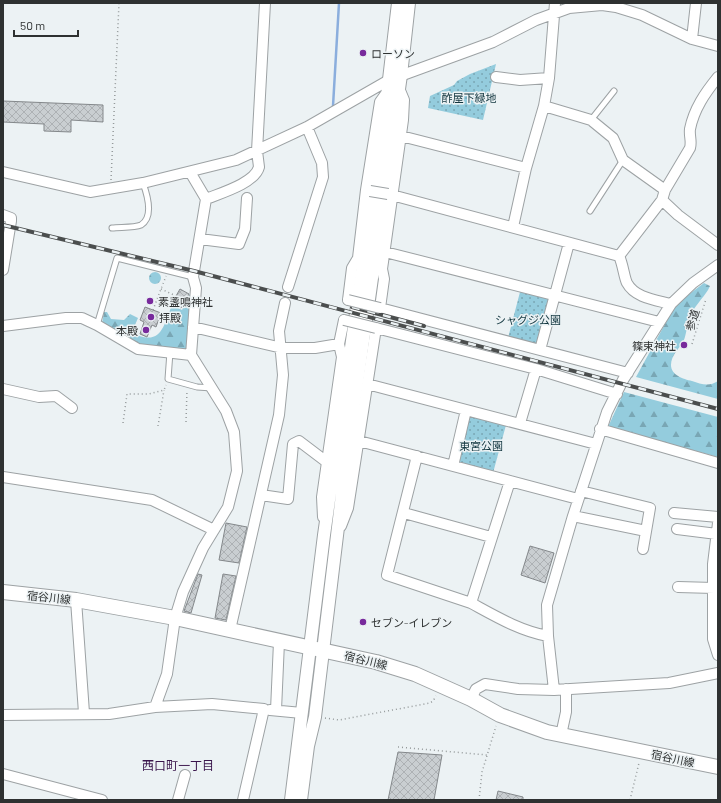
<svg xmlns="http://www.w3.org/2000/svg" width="721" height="803" font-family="Barlow,'Noto Sans JP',sans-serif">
<defs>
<pattern id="forest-firs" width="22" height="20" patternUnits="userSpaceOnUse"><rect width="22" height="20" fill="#94ccdd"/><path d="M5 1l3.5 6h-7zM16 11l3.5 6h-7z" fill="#79a6b4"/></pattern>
<pattern id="park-dots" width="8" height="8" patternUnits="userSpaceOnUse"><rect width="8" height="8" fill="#94ccdd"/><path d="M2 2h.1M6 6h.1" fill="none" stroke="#79a6b4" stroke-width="1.8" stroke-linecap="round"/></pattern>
<pattern id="building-cross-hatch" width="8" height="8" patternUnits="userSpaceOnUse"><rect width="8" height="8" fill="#c9ced1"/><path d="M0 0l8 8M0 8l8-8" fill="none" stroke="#adb1b4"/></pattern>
</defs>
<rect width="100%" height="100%" fill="#ecf2f4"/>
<!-- forest -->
<path fill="url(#forest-firs)" d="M149 278a6 6 0 1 1 12 0a6 6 0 1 1-12 0Z
M704,283L710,286L708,290C703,298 694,307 690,316C687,323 687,332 684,340C680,348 671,355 671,365C671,375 683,379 692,381C701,384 709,387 718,381V399L636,377L676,304Z
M192,286L188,351L138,345L102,324L104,312H107L111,319L124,320L130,314L138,318L134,327L137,335C162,345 164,324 172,305L182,310L190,294Z
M624,392L718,417V457L608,427Z"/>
<!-- park -->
<path fill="url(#park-dots)" d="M496,64L483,120L428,108L430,96L454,85L457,81L470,74Z
M520,292L549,299L536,345L508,338Z
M469,416L506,425L493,473L457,464Z"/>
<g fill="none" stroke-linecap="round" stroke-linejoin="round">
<!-- stream -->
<path stroke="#8baedd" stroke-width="2.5" d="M333,106L339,3"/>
</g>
<!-- building -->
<path fill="url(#building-cross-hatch)" stroke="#84888b" d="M3,101L103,105V122L71,120V132L44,131V124L3,122Z
M180,289L189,294L181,308L172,303Z
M145,307L161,313L156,327L152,325L147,337L140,334L144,322L140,320Z
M226,523L247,527L239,563L219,560Z
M530,546L554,553L545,583L521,575Z
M198,574L202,575L191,613L184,611Z
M223,574L236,576L226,620L215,618Z
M398,752L442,755L434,800H388Z
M498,791L523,797V800H496Z"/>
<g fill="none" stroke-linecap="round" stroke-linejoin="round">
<!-- service casing -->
<g stroke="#9da2a4" stroke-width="7">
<path id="service" d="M591,120L614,91
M590,211L623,160
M112,228C120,227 134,228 141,225C154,217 147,194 143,183
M97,325L117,258L193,277
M170,352L168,379L197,387L212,388"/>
</g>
<!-- minor casing -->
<g stroke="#9da2a4" stroke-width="12">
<path id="minor" d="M692,39L696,3
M496,77L520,80L549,78
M399,88L404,100L403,120L382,269L384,279L380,308L628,373
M544,106L591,120L613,138L623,160L665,190
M401,136L526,168
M3,172L90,192L143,183L236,160L307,127L389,80L493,42L536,20L569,8L602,5L616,7L642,15L692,39L718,46
M190,172L206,199
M388,194L619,256
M662,200L678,215L718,245
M3,215L11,218V221L3,270
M513,227L526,168L544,106L549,78L555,3
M200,239L239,244L245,229L247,198
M385,252L659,322
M619,256L662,200L665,190L690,148C692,141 689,136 690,129C694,109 705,93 718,77
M619,256C623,264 624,277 627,283C635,298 656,300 671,304
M288,287L323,177L322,163L307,127
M348,300L352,268L358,258L366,190L380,102L385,95
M3,326L66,318H82L97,325L138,349L191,355
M193,327L282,348H315L339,344
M540,350L569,243
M367,384L596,444
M3,389L39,397L56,396L72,408
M520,423L536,369L617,394
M600,429L718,463
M359,441L578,499
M417,456L387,575L471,603L510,481
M453,466L466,410
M3,477L152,500L214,530
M581,491L650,508L643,549
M261,495L288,499L293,444L299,441L328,463
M404,513L491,537
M674,513L718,517
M573,516L646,531
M323,517L322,497L342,357L339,344L344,320
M718,523L713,564V639L718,655
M341,526L348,508L376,328L536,369
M677,529L717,534
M678,587L714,588
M76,600L84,713
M471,603C495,616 520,631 548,636
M230,630L279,415L283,375L279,331L285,303
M554,690L548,636L547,605L573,516L607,412L623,380L671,304L693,283L718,265
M471,699L476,689L485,684L518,689L554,690L669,683L718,673
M155,707L167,674L175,618L183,592L203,548L228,507L237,471L234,432L226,411L191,355L196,288L193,277L206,199C221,193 255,183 259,167L257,151L265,3
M270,710L302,713
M276,710L279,642
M3,715L109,714L155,707L212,704L264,709L243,800
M561,735L566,712V689
M3,774L102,800
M178,800L185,775"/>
</g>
<!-- tertiary casing -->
<g stroke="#9da2a4" stroke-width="14">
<path id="tertiary" d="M291,800L324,535L386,105L398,3
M301,800L308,746L315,717L347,453L401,75L409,3"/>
</g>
<!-- secondary casing -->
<g stroke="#9da2a4" stroke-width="16">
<path id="secondary" d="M3,592L76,600L175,618L376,662L415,674L471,699L500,715L547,732L718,767"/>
</g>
<!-- path -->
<path stroke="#959a9b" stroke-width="1.5" stroke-dasharray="1 3" stroke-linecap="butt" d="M111,180L119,3
M161,289L174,295
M153,310L166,276
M692,344L706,299
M186,422L187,390
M123,423L127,394H149L164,390L166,385
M158,426L164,390
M325,718L339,720L430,703L433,701L436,696
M398,747L487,755
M479,800L482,772L496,726
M630,800L639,763"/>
<!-- service -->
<use href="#service" stroke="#fff" stroke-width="5"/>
<!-- minor -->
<use href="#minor" stroke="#fff" stroke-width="10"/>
<!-- tertiary -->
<use href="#tertiary" stroke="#fff" stroke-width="12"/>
<!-- secondary -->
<use href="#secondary" stroke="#fff" stroke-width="14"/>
<!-- rail casing -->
<g stroke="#4b4e4e" stroke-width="4">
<path id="rail" d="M3,225L194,271L718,409
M352,307L424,326"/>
</g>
<!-- rail -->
<use href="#rail" stroke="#ecf2f4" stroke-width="2.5" stroke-dasharray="8" stroke-linecap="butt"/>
<!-- minor-bridge casing -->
<g stroke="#9da2a4" stroke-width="12" stroke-linecap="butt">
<path id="minor-bridge" d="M370,191L388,194
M348,300L380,308
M344,320L376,328"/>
</g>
<!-- minor-bridge -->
<use href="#minor-bridge" stroke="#fff" stroke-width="10"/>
</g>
<!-- markers -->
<g fill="#782a9c" stroke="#ecf2f4" stroke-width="1.5">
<circle cx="363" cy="53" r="4"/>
<circle cx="150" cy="301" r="4"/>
<circle cx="151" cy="317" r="4"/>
<circle cx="146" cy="330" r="4"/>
<circle cx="684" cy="345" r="4"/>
<circle cx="363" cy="622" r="4"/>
</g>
<g text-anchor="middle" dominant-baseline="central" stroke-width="3" stroke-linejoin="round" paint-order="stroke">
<!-- poi labels -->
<g font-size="11" fill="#2e3131" stroke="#ecf2f4" text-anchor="start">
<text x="371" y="53">ローソン</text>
<text x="158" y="301">素盞鳴神社</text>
<text x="159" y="317">拝殿</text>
<text x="138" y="330" text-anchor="end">本殿</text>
<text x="676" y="345" text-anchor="end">篠束神社</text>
<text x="371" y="622">セブン-イレブン</text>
</g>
<!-- park labels -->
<g font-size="11" fill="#12363f" stroke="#ecf2f4">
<text x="469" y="97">酢屋下緑地</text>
<text x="528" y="319">シャグジ公園</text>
<text x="481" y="445">東宮公園</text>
</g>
<!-- street labels -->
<g font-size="11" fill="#2e3131" stroke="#ecf2f4">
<text transform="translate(692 320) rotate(-73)">参道</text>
<text transform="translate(49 597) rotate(6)">宿谷川線</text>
<text transform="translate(366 660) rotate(14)">宿谷川線</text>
<text transform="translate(673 758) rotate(12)">宿谷川線</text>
</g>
<!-- neighbourhood labels -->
<g font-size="12" fill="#3a154c" stroke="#ecf2f4">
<text x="178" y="765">西口町一丁目</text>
</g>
</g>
<!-- border -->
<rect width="721" height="803" fill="none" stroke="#2e3131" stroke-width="8"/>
<!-- scale -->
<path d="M14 30v6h64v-6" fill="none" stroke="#2e3131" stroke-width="2"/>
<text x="20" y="30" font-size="12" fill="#2e3131" stroke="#ecf2f4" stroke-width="3" paint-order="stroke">50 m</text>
</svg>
